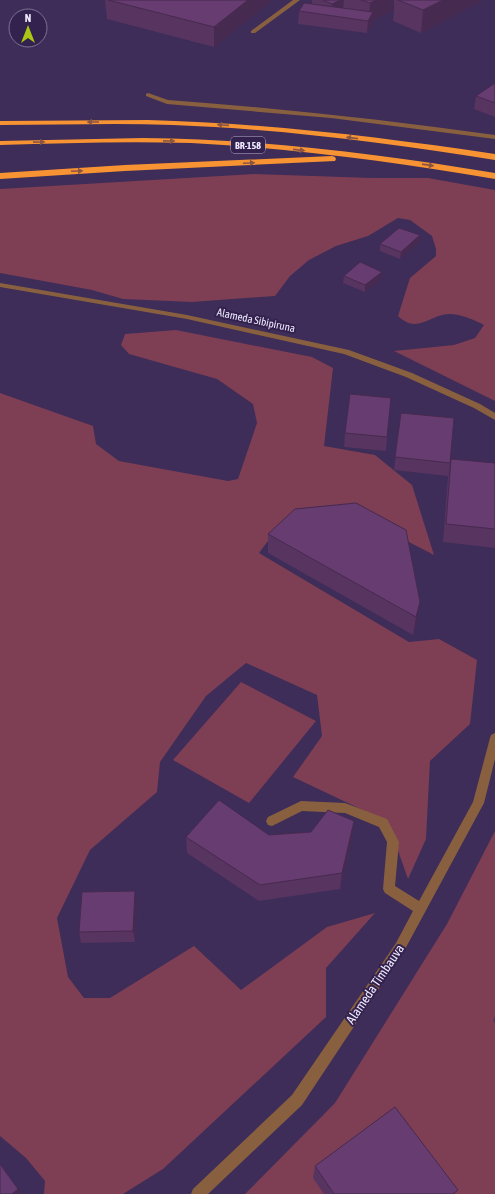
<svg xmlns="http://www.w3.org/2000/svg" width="495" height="1194" font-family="'Asap Condensed',sans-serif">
<rect width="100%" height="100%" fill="#3d2d58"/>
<!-- green -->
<path fill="#7e3e54" d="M254,174L372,178H428L495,190V401L394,351L454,345L475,338L484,325C476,320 457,313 448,314C428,316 417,334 398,316L410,278L436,256V249L432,236L410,220L398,218L368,236L336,246L309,260L290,276L275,296L192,302L123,299L92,290L0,273V189Z
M176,330L312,357L333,368L324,446L375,455L412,485L434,555L345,509L282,522L259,553L409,642L439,639L477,660L470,724L430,761L426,839L408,879L388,822L293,777L322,736L317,695L246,663L206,696L160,762L157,792L90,850L57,918L68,977L84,998H110L194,946L241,990L327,927L375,913L326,968V1017L163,1169L123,1194H44L45,1181L26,1158L0,1136V393L93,426L96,444L119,461L228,481L238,479L257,423L253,404L217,379L129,354L121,345L125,334Z
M241,682L316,721L249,803L173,760Z
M495,831V1194H245L335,1103L447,924Z"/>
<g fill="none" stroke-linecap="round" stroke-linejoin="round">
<!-- minor -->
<path fill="#89603f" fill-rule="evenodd" d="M293,0H300L255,33H251V31Z
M148,93L168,100C277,108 386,120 495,135V139L331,118L167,104L146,96V94Z
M0,283L187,315L349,350L412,373L480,404L495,413V420L474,408L406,377L344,354L187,319L0,287Z
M495,733V759L484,803L404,951L302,1105L208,1194H191L193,1189L292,1095L396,943L413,911L385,893L383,889L387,842L379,827L345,813L302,811L272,826L268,825L266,821L268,817L301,801L345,803L387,819L399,842L395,886L419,901L473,802L490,738L491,735Z"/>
<!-- highway -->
<path fill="#f79333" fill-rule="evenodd" d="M148,120C264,123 380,137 495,154V160C388,143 281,129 173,125C115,123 58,125 0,125V121Z
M143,138C261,139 379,154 495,173V179C394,162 293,148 191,143C127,141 64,143 0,145V141Z
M332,156L335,157L336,159L335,161L125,171L0,179V173L125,165Z"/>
</g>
<!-- wall -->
<path fill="#583461" d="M105,0H272L214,47L107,19Z
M312,0H483L421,33L393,21L394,10L372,21V24L367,33L298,24L299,11L312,4Z
M495,83V117L474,109L476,96Z
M419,242L400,259L380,251V244Z
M344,276L381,279L365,292L343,283Z
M401,413L450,463L448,476L394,470Z
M345,433L387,437L386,451L344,447Z
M451,459L495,463V548L443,542L448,477Z
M406,530L417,620L413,635L268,553V534Z
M354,821L352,838L340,889L259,901L187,853L186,837L269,835L311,832Z
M137,903L135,942L81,943L79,932Z
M495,1016V1023L493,1021Z
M315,1166L456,1194H324L313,1178Z"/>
<!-- shaded-wall -->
<path fill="#472a4f" d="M248,0H272L214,47V27Z
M341,0H344L343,10L332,16V4Z
M376,0H394V10L372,21V24L367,33L368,21L369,19L370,3Z
M443,0H483L421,33L423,10Z
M420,235L419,242L400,259L401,252Z
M382,272L381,279L365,292V285Z
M420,602L417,620L413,635L416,617Z
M354,821L352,838L340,889L342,873Z
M135,891L137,903L135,942L133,931Z
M18,1189L21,1194H12Z"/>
<!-- building -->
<path fill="#663c71" stroke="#472a4f" d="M108,0H248L214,27Z
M323,0H341L332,4Z
M361,0H376L370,3Z
M398,0H443L423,10Z
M304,3L373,12L368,21L299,11Z
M495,83V103L476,96Z
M399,228L420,235L401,252L380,244Z
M360,262L382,272L365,285L344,276Z
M350,394L391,398L387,437L345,433Z
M401,413L454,418L450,463L395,457Z
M451,459L495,463V529L446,524Z
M356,503L406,530L420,602L416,617L268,534L295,509Z
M219,800L269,835L311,832L328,810L354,821L342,873L260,885L186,837Z
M135,891L133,931L79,932L82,892Z
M395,1107L458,1190L453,1194H334L315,1166Z
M0,1164L18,1189L12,1194H0Z"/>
<!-- one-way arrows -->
<defs><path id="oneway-solid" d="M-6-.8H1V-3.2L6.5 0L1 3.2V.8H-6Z"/></defs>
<g fill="#8b5541">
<use href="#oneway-solid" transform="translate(93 122) rotate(180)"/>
<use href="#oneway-solid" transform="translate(223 125) rotate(-176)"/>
<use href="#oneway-solid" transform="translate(352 138) rotate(-174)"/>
<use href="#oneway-solid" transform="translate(169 141) rotate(1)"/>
<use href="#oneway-solid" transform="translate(39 142) rotate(-1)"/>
<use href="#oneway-solid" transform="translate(299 150) rotate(6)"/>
<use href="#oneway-solid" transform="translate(249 163) rotate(-3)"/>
<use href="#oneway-solid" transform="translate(428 165) rotate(8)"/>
<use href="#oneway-solid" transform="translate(77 171) rotate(-3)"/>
</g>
<g text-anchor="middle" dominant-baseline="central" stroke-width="4" stroke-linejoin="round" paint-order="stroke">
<!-- shield labels -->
<rect fill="#33224d" stroke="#b7adca" stroke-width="1" x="231" y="137" width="34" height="16" rx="3"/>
<g font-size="10" font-weight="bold" fill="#efe9ff">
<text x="248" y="145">BR-158</text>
</g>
<!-- street labels -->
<g font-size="11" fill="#efe9ff" stroke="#33224d">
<text transform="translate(256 320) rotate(12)">Alameda Sibipiruna</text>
</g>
<!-- near-street labels -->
<g font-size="13" fill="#efe9ff" stroke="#33224d">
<text transform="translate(375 984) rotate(-56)">Alameda Timbauva</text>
</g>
</g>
<!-- north arrow -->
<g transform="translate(28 28)"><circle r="19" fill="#33224d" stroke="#7e7294"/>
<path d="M0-3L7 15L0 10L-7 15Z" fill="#abc615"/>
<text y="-6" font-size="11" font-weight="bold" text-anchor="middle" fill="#efe9ff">N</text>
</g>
</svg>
